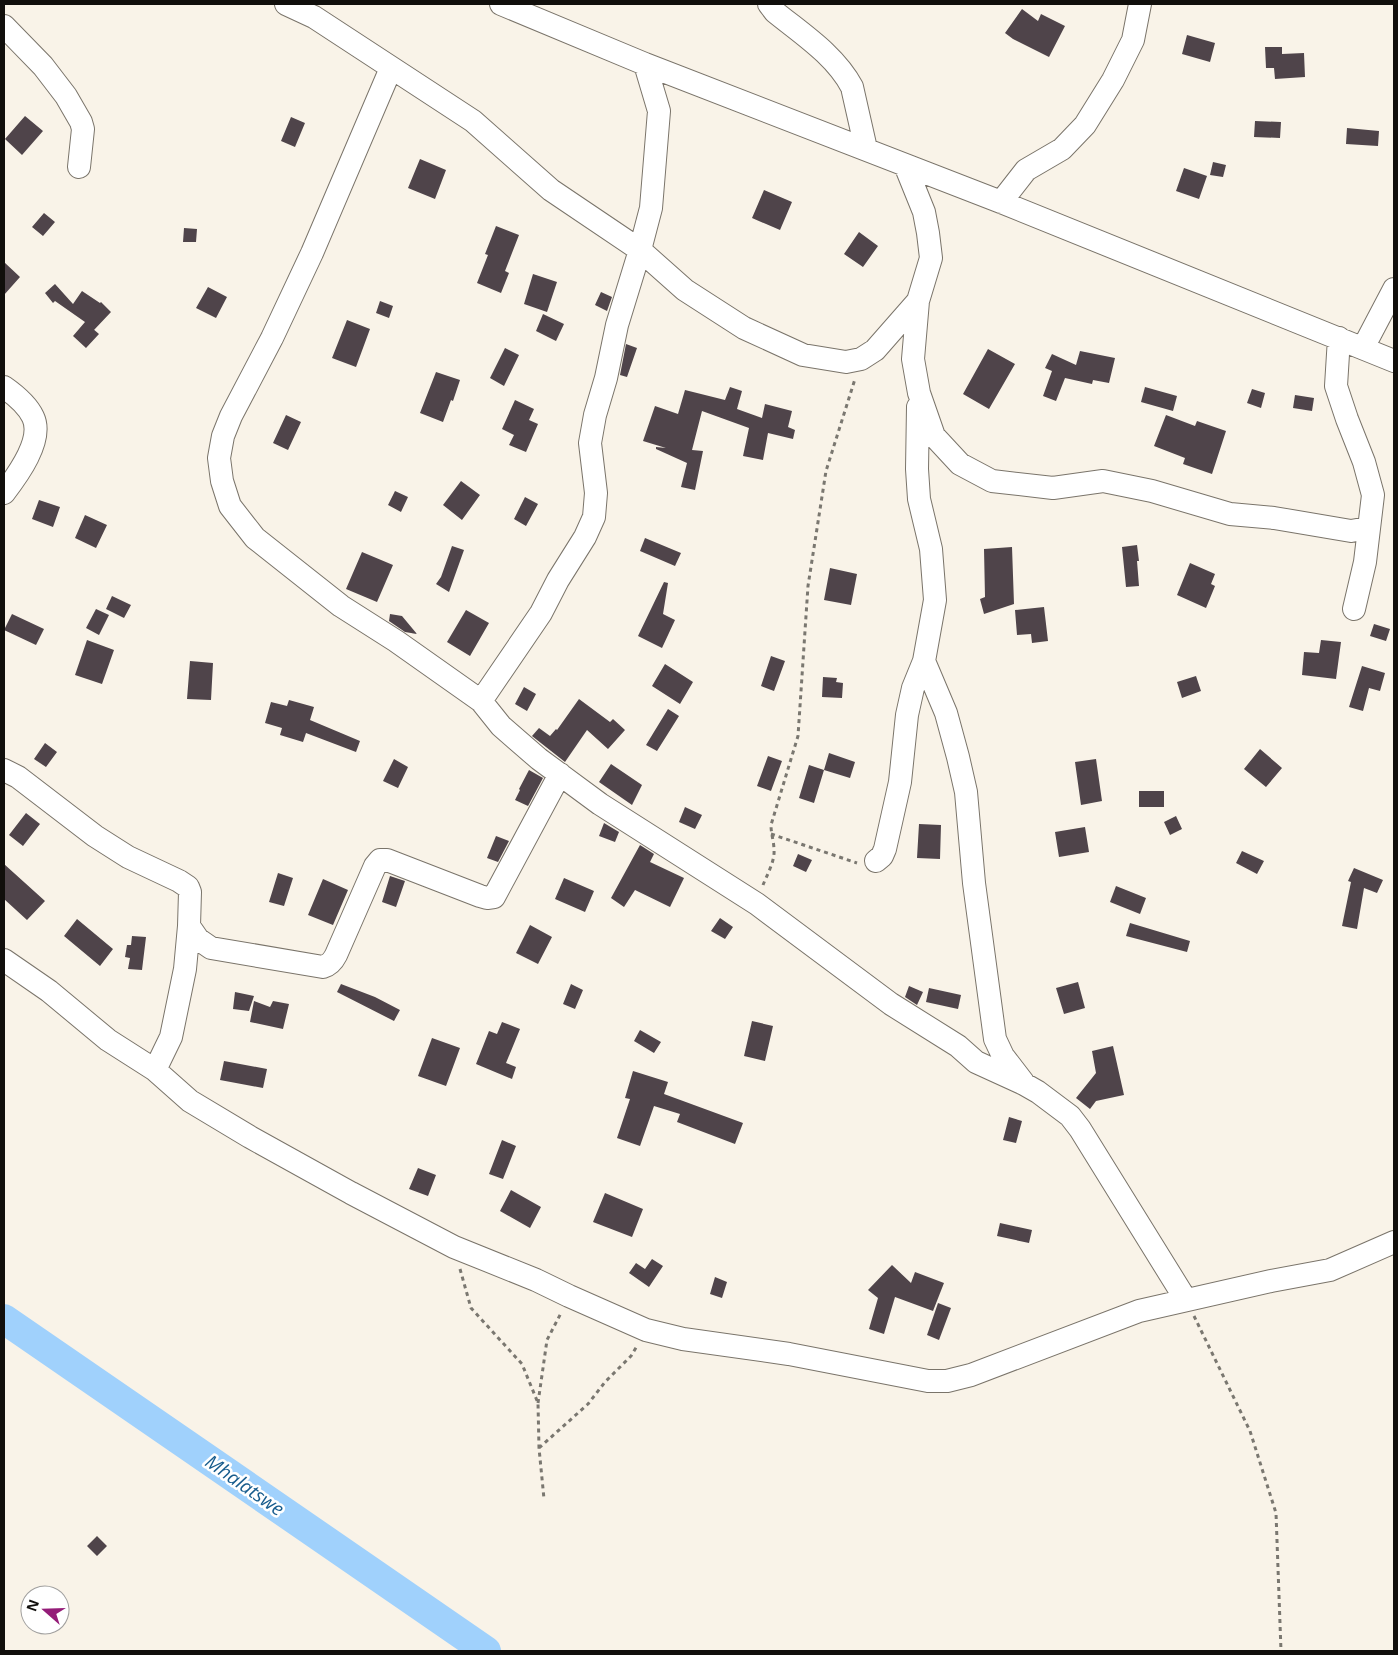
<svg xmlns="http://www.w3.org/2000/svg" width="1398" height="1655" font-family="'Open Sans',sans-serif">
<rect width="100%" height="100%" fill="#f9f3e8"/>
<g fill="none" stroke-linecap="round" stroke-linejoin="round">
<!-- river -->
<path stroke="#a0d1fc" stroke-width="30" d="M4,1319L486,1651"/>
</g>
<!-- building -->
<path fill="#4f444a" d="M1022,9L1038,21L1041,14L1065,26L1049,57L1013,39L1005,33Z
M1187,35L1215,43L1210,62L1182,54Z
M1265,47H1282V54L1304,53L1305,77L1275,79L1274,68H1266Z
M25,116L43,131L22,155L5,139Z
M291,117L305,123L295,147L281,141Z
M1255,121L1281,122L1280,138L1254,137Z
M1347,128L1379,131L1378,146L1346,144Z
M420,159L446,170L435,199L408,188Z
M1213,162L1226,165L1223,177L1210,175Z
M1184,168L1207,176L1199,199L1176,191Z
M764,190L792,202L780,230L752,218Z
M44,213L55,222L43,236L32,227Z
M496,226L519,235L505,271L509,273L501,293L477,283L488,255L485,254Z
M184,228L197,229L196,242H183Z
M859,232L878,246L863,267L844,254Z
M4,262L20,277L4,295Z
M533,274L557,282L547,312L524,304Z
M55,284L73,304L82,291L100,303L101,302L111,312L94,330L92,328L99,334L86,348L73,336L85,322L55,301L53,303L45,293Z
M208,287L227,297L216,318L196,308Z
M601,292L612,297L607,311L595,305Z
M380,301L393,306L389,318L376,313Z
M543,314L564,324L556,341L536,331Z
M347,320L370,329L356,367L332,358Z
M626,344L637,348L627,377L620,375Z
M505,348L519,355L504,386L490,378Z
M988,349L1015,364L989,409L963,394Z
M1080,351L1115,358L1109,383L1093,380L1092,384L1065,378L1056,401L1043,396L1052,371L1045,368L1052,354L1076,365Z
M436,372L460,380L453,401L451,400L443,422L420,413Z
M730,387L742,391L737,409L762,418L765,404L792,411L788,427L795,430L793,439L768,433L763,460L743,456L749,428L702,411L692,450L703,451L695,490L681,487L687,463L656,449V447L666,448L643,441L655,406L678,414L685,390L725,400Z
M1145,387L1177,396L1173,411L1141,402Z
M1252,389L1265,393L1261,408L1247,403Z
M1295,395L1314,398L1312,411L1293,408Z
M515,400L534,409L529,420L538,424L526,452L509,445L514,435L502,429Z
M286,415L301,422L288,450L273,443Z
M1166,415L1195,426L1197,421L1226,431L1212,474L1183,464L1185,458L1154,446Z
M461,481L480,495L462,520L443,505Z
M395,491L408,497L401,512L388,505Z
M525,497L538,504L526,526L514,519Z
M39,500L60,507L53,527L32,519Z
M85,515L107,525L96,548L75,538Z
M645,538L681,553L675,566L640,551Z
M1137,545L1139,561H1137L1139,586L1126,587L1122,547Z
M452,546L464,550L449,592L436,584L441,577Z
M1012,547L1014,604L984,614L980,599L985,597L984,549Z
M362,552L393,565L377,602L346,589Z
M1190,563L1215,574L1211,584L1215,586L1206,608L1177,595Z
M830,568L857,574L851,605L824,600Z
M664,582L668,583L663,614L675,620L662,648L638,636Z
M112,596L131,605L124,618L106,609Z
M1044,607L1048,641L1032,643L1031,634L1017,635L1015,610Z
M96,609L109,615L99,635L86,628Z
M466,610L489,623L470,656L447,642Z
M12,614L44,629L36,645L4,630Z
M390,614L402,616L417,634L405,632L389,621Z
M1374,624L1390,629L1386,641L1370,636Z
M87,640L114,650L102,684L75,675Z
M1321,640L1341,642L1336,679L1302,675L1304,652L1319,653Z
M771,656L785,661L774,691L761,686Z
M190,661L213,663L211,700L187,699Z
M665,664L693,682L680,704L652,686Z
M1362,666L1385,673L1380,691L1369,688L1363,711L1349,707Z
M1196,676L1201,691L1182,698L1177,682Z
M823,677L837,678L836,682L843,683L842,698L822,697Z
M524,687L536,694L527,711L515,704Z
M579,699L610,722L613,719L625,730L608,749L587,730L565,762L532,736L539,728L550,736L556,729L557,730Z
M289,700L314,707L310,720L360,741L356,752L306,733L303,742L280,735L282,728L265,723L271,702L287,706Z
M668,709L679,716L657,751L646,745Z
M45,743L57,752L46,767L34,759Z
M1260,749L1282,768L1266,787L1244,769Z
M829,753L855,762L850,778L824,770Z
M768,756L782,761L771,791L757,786Z
M394,759L408,767L398,788L383,781Z
M1096,759L1102,801L1081,805L1075,762Z
M611,764L642,785L632,805L599,782Z
M809,765L824,770L814,803L799,798Z
M529,770L543,778L528,806L515,800L520,790L519,789Z
M1139,791H1164V807H1139Z
M685,807L702,815L695,829L679,822Z
M26,813L40,824L23,846L9,835Z
M1176,816L1182,829L1170,835L1164,822Z
M604,823L619,832L615,842L599,836Z
M919,824L941,825L940,859L917,858Z
M1085,827L1089,852L1059,857L1055,832Z
M496,836L509,841L498,862L487,858Z
M640,845L654,854L650,862L684,878L670,907L635,890L624,907L611,898Z
M1242,851L1264,861L1257,874L1236,863Z
M798,854L812,860L806,872L793,866Z
M4,864L45,901L27,920L4,899Z
M1354,868L1383,880L1377,893L1364,888L1357,929L1342,926L1351,882L1348,881Z
M278,873L293,878L284,906L269,902Z
M390,876L405,881L396,907L382,902Z
M564,878L594,891L585,912L555,899Z
M323,879L348,890L333,925L308,915Z
M1116,886L1146,898L1140,914L1110,902Z
M720,918L733,927L725,939L711,931Z
M77,919L113,949L100,966L64,936Z
M1130,923L1190,941L1187,952L1126,936Z
M530,925L552,937L538,964L516,953Z
M132,936L146,937L142,970L128,969L130,958L125,957L127,945H131Z
M1078,982L1085,1008L1064,1014L1056,988Z
M341,984L375,997L400,1010L394,1021L337,992Z
M571,984L583,990L575,1009L563,1004Z
M909,986L923,992L917,1005L905,997Z
M929,988L961,995L958,1009L926,1002Z
M235,992L254,996L249,1011L233,1009Z
M254,1001L270,1007L273,1001L289,1004L283,1029L250,1022Z
M752,1021L773,1026L765,1061L744,1056Z
M502,1022L520,1029L506,1063L516,1067L512,1079L476,1064L489,1031L497,1034Z
M640,1030L661,1042L654,1053L634,1041Z
M432,1038L460,1048L446,1086L418,1076Z
M1113,1046L1124,1095L1096,1101L1090,1109L1076,1098L1096,1073L1092,1051Z
M224,1061L267,1069L263,1088L220,1080Z
M633,1071L668,1082L664,1094L743,1123L735,1144L677,1122L680,1114L654,1106L640,1146L617,1138L630,1099L625,1098Z
M1009,1117L1022,1121L1016,1143L1003,1140Z
M502,1140L516,1146L503,1179L489,1174Z
M418,1168L436,1175L428,1196L409,1189Z
M511,1190L541,1207L530,1228L500,1211Z
M605,1193L643,1209L632,1237L593,1222Z
M1000,1223L1032,1230L1029,1243L997,1236Z
M652,1259L663,1266L649,1287L629,1273L636,1263L645,1269Z
M892,1265L911,1283L915,1272L944,1283L933,1311L895,1297L884,1334L869,1329L878,1298L868,1290Z
M715,1277L727,1282L722,1298L710,1294Z
M938,1303L951,1308L939,1340L927,1335Z
M97,1536L107,1546L97,1556L87,1546Z"/>
<g fill="none" stroke-linecap="round" stroke-linejoin="round">
<!-- minor casing -->
<g stroke="#7a746a" stroke-width="24">
<path id="minor" d="M286,4L314,17L473,121L551,190L640,250L651,208L659,111L645,64
M501,4L645,64L1001,202L1394,361
M769,4L775,12C802,34 835,55 852,87L866,149
M4,26L43,66L66,96L81,122L83,129L79,167
M391,68L312,253L272,338L231,416L223,436L219,458L222,481L230,506L255,538L341,606L396,641L481,701
M905,165L924,212L928,233L931,258L918,301L875,350L861,359L846,362L803,355L744,328L685,290L640,250L617,325L606,378L595,415L590,443L596,493L594,517L585,537L558,580L541,613L481,701L501,726L539,759L600,804L757,904L891,1004L958,1046L976,1062L1024,1084L1038,1092L1070,1116L1080,1129L1186,1300
M1001,202L1026,170L1062,149L1085,125L1113,80L1133,40L1140,4
M918,301L913,359L919,393L934,436L960,464L992,481L1053,488L1103,481L1152,491L1230,514L1274,518L1351,531L1368,528
M1339,338L1336,386L1347,419L1364,462L1373,495L1365,562L1354,609
M1363,348L1394,289
M4,387C14,394 28,406 33,417C44,440 17,476 4,493
M924,661L946,713L958,757L966,792L974,883L995,1039L1003,1056L1023,1082
M4,770L18,777L95,836L128,857L179,881L188,887L190,892L189,926L185,969L171,1037L155,1070L190,1101L250,1137L351,1193L454,1247L536,1280L569,1296L646,1330L683,1339L789,1354L928,1381H947L971,1375L1139,1311L1271,1281L1330,1270L1394,1242
M876,861L882,856L885,849L900,782L907,715L913,688L924,661L935,600L931,549L919,499L917,469L918,407
M189,926L198,939L211,948L323,967C330,965 333,961 336,955L375,866L380,860H387L480,896L487,898L494,897L560,774
M4,960L49,991L108,1040L155,1070"/>
</g>
<!-- path -->
<path stroke="#7a7770" stroke-width="3" stroke-dasharray="4 4" stroke-linecap="butt" d="M771,834L857,863
M763,885C767,875 775,861 774,850C774,842 771,834 771,825L798,736L808,586L826,471L855,379
M460,1269L471,1308L522,1364L538,1403L539,1448L544,1499
M1194,1316L1250,1431L1276,1513L1281,1651
M538,1403L547,1340L561,1313
M539,1448L588,1404L605,1382L631,1356L637,1346"/>
<!-- minor -->
<use href="#minor" stroke="#fff" stroke-width="22"/>
</g>
<g text-anchor="middle" dominant-baseline="central" stroke-width="5" stroke-linejoin="round" paint-order="stroke">
<!-- water labels -->
<g font-size="19" font-style="italic" fill="#175c8d" stroke="#fff">
<text transform="translate(245 1485) rotate(35)">Mhalatswe</text>
</g>
</g>
<!-- border -->
<rect width="1398" height="1655" fill="none" stroke="#110f0c" stroke-width="10"/>
<!-- north arrow -->
<g transform="translate(45 1610) rotate(290)"><circle r="24" fill="#ffffff" stroke="#a09f9e"/>
<path d="M0-4L9 19L0 12L-9 19Z" fill="#941c78"/>
<text y="-8" font-size="14" font-weight="bold" text-anchor="middle" fill="#110f0c">N</text>
</g>
</svg>
